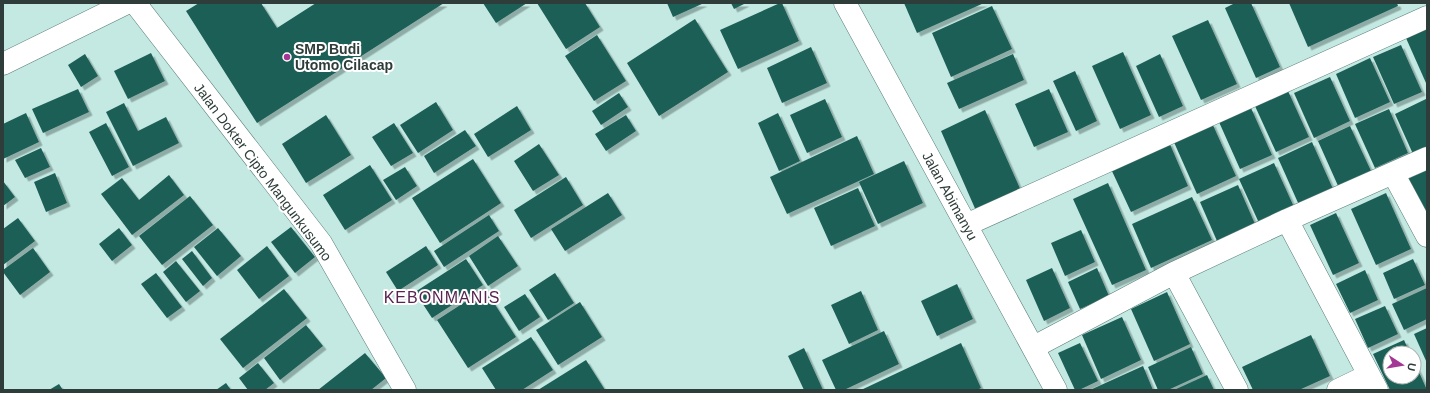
<svg xmlns="http://www.w3.org/2000/svg" width="1430" height="393" font-family="Helvetica,sans-serif">
<defs>
<filter id="shadow"><feDropShadow dx="3.5" dy="3.5" stdDeviation="0" flood-color="#0004"/></filter>
</defs>
<rect width="100%" height="100%" fill="#c3e9e2"/>
<!-- building -->
<path fill="#1f5e56" filter="url(#shadow)" d="M199,3H261L277,28L316,3H444L257,123L186,11Z
M483,3H527L496,23Z
M537,3H585L600,27L566,49Z
M667,3H704L673,17Z
M731,3H746L734,9Z
M780,3H782L799,41L738,69L720,30Z
M904,3H984L917,33Z
M1235,3H1251L1280,67L1256,78L1225,8Z
M1289,3H1397L1398,6L1308,47Z
M992,6L1012,49L951,77L932,33Z
M695,19L728,72L659,116L627,63Z
M1208,20L1237,84L1201,100L1172,36Z
M1427,29V82L1426,83L1406,38Z
M597,35L626,81L594,101L565,56Z
M1401,45L1422,92L1394,104L1373,57Z
M811,47L827,83L782,103L767,68Z
M1123,52L1151,115L1120,129L1092,66Z
M151,53L165,81L128,99L114,71Z
M85,54L98,76L81,87L68,65Z
M1013,54L1024,80L959,109L947,83Z
M1160,54L1183,106L1159,117L1136,66Z
M1370,58L1390,102L1355,118L1336,74Z
M1075,71L1097,121L1076,131L1053,81Z
M1330,77L1350,121L1314,138L1294,93Z
M78,89L89,112L43,133L32,109Z
M1049,89L1068,132L1034,147L1015,104Z
M1288,91L1309,137L1276,152L1255,106Z
M619,93L628,107L601,125L592,111Z
M825,99L842,137L807,153L790,115Z
M1426,99L1427,147L1413,154L1395,114Z
M436,102L453,130L418,153L400,125Z
M124,103L138,131L166,117L179,143L133,166L106,112Z
M517,106L531,130L488,157L474,134Z
M1251,108L1272,155L1240,169L1219,122Z
M1389,109L1408,153L1375,168L1355,124Z
M985,110L1022,193L977,213L941,131Z
M26,113L39,142L3,159V124Z
M778,113L800,161L779,171L758,123Z
M326,115L351,155L306,183L282,144Z
M626,115L636,131L606,151L595,134Z
M106,123L129,167L112,176L89,132Z
M394,123L413,153L391,166L372,137Z
M1212,123L1236,176L1197,194L1173,140Z
M1350,126L1372,173L1339,188L1318,141Z
M465,130L476,146L434,173L424,156Z
M857,136L874,174L787,214L770,177Z
M1169,142L1188,186L1131,212L1111,169Z
M1312,142L1333,189L1299,205L1278,158Z
M539,144L559,175L533,191L514,161Z
M41,148L50,167L25,178L15,160Z
M473,159L501,203L440,243L412,198Z
M904,161L923,203L878,224L859,182Z
M1274,163L1294,207L1259,223L1239,179Z
M370,165L392,200L345,230L323,195Z
M405,167L417,186L396,200L383,180Z
M1427,170V222L1407,179Z
M55,173L67,203L46,212L34,182Z
M169,175L184,195L132,235L101,194L122,178L139,200Z
M566,177L583,205L531,238L514,210Z
M3,181L15,197L3,206Z
M1108,183L1146,270L1112,285L1073,199Z
M1238,185L1255,224L1217,241L1200,202Z
M858,188L875,226L831,246L814,208Z
M608,193L622,215L565,251L551,229Z
M1386,193L1411,249L1376,265L1351,209Z
M190,196L213,225L162,265L139,236Z
M1192,197L1212,240L1151,268L1132,224Z
M1336,213L1359,263L1333,275L1310,225Z
M489,215L499,231L444,267L434,251Z
M18,218L35,241L3,265V229Z
M291,227L315,257L295,273L271,242Z
M119,228L132,245L112,261L99,244Z
M218,228L241,256L217,276L194,247Z
M1081,230L1095,262L1065,276L1051,243Z
M498,236L518,266L488,286L469,256Z
M267,246L289,276L259,299L237,270Z
M426,246L438,265L398,291L386,272Z
M33,248L50,272L20,295L3,272V270Z
M192,251L212,278L203,286L182,259Z
M466,259L483,285L432,318L415,292Z
M1413,259L1425,285L1394,299L1383,273Z
M176,261L200,291L186,302L163,272Z
M1052,268L1070,308L1044,321L1026,280Z
M1097,268L1109,296L1080,309L1068,282Z
M1365,270L1378,300L1350,313L1336,284Z
M156,273L182,307L167,318L141,284Z
M555,273L574,303L548,320L529,290Z
M957,284L973,319L937,336L921,301Z
M1427,288V319L1404,330L1392,304Z
M284,289L307,318L243,368L220,339Z
M485,289L516,337L468,368L437,320Z
M861,291L878,330L849,344L831,305Z
M1167,292L1190,344L1154,361L1131,309Z
M525,294L540,317L519,331L504,307Z
M580,302L602,337L558,365L536,330Z
M1385,306L1398,334L1368,348L1355,319Z
M1122,317L1141,360L1101,379L1082,335Z
M306,325L323,346L280,380L264,358Z
M1427,328V363L1414,334Z
M884,331L899,364L844,390H836L822,360Z
M1311,335L1330,376L1299,390H1253L1242,367Z
M531,337L553,370L522,390H496L482,368Z
M1404,340L1410,353H1390V377H1414V361L1427,390H1390L1373,354Z
M961,343L981,388L977,390H861Z
M1080,343L1098,381L1079,390H1075L1058,353Z
M1191,347L1203,374L1168,390H1158L1148,367Z
M804,348L823,390H804L788,356Z
M365,353L386,378L371,390H318Z
M586,360L605,390H538Z
M258,363L274,383L265,390H248L239,378Z
M1143,366L1153,390H1090Z
M1207,375L1214,390H1174Z
M226,383L231,390H216Z
M59,384L63,390H49Z"/>
<g fill="none" stroke-linecap="round" stroke-linejoin="round">
<!-- minor casing -->
<g stroke="#5b7d77" stroke-width="23">
<path id="minor" d="M845,3L1056,390
M3,64L127,3
M1427,158L1393,173L1427,236
M966,225L1427,17
M1034,347L1174,273
M1237,390L1174,273L1287,220
M1338,390L1369,375
M1377,390L1287,220L1393,173"/>
</g>
<!-- tertiary casing -->
<g stroke="#5b7d77" stroke-width="23">
<path id="tertiary" d="M135,3L321,243L405,390"/>
</g>
<!-- minor -->
<use href="#minor" stroke="#fff" stroke-width="22"/>
<!-- tertiary -->
<use href="#tertiary" stroke="#fff" stroke-width="22"/>
</g>
<!-- markers -->
<circle fill="#a43695" stroke="#fff" stroke-width="1.5" cx="287" cy="57" r="4"/>
<g text-anchor="middle" dominant-baseline="central" stroke-width="4" stroke-linejoin="round" paint-order="stroke">
<!-- poi labels -->
<g font-size="14" font-weight="bold" fill="#2e3d3a" stroke="#fff" text-anchor="start">
<text x="295" y="49">SMP Budi<tspan x="295" dy="16">Utomo Cilacap</tspan></text>
</g>
<!-- street labels -->
<g font-size="14" fill="#2e3d3a" stroke="#fff">
<text transform="translate(263 172) rotate(53)">Jalan Dokter Cipto Mangunkusumo</text>
<text transform="translate(950 196) rotate(61)">Jalan Abimanyu</text>
</g>
<!-- quarter labels -->
<g font-size="16" letter-spacing="1" fill="#592451" stroke="#fff">
<text x="442" y="297">KEBONMANIS</text>
</g>
</g>
<!-- border -->
<rect width="1430" height="393" fill="none" stroke="#2e3d3a" stroke-width="8"/>
<!-- north arrow -->
<g transform="translate(1402 365) rotate(102)"><circle r="19" fill="#ffffff" stroke="#abb1b0"/>
<path d="M0-3L7 15L0 10L-7 15Z" fill="#a43695"/>
<text y="-6" font-size="11" font-weight="bold" text-anchor="middle" fill="#2e3d3a">U</text>
</g>
</svg>
